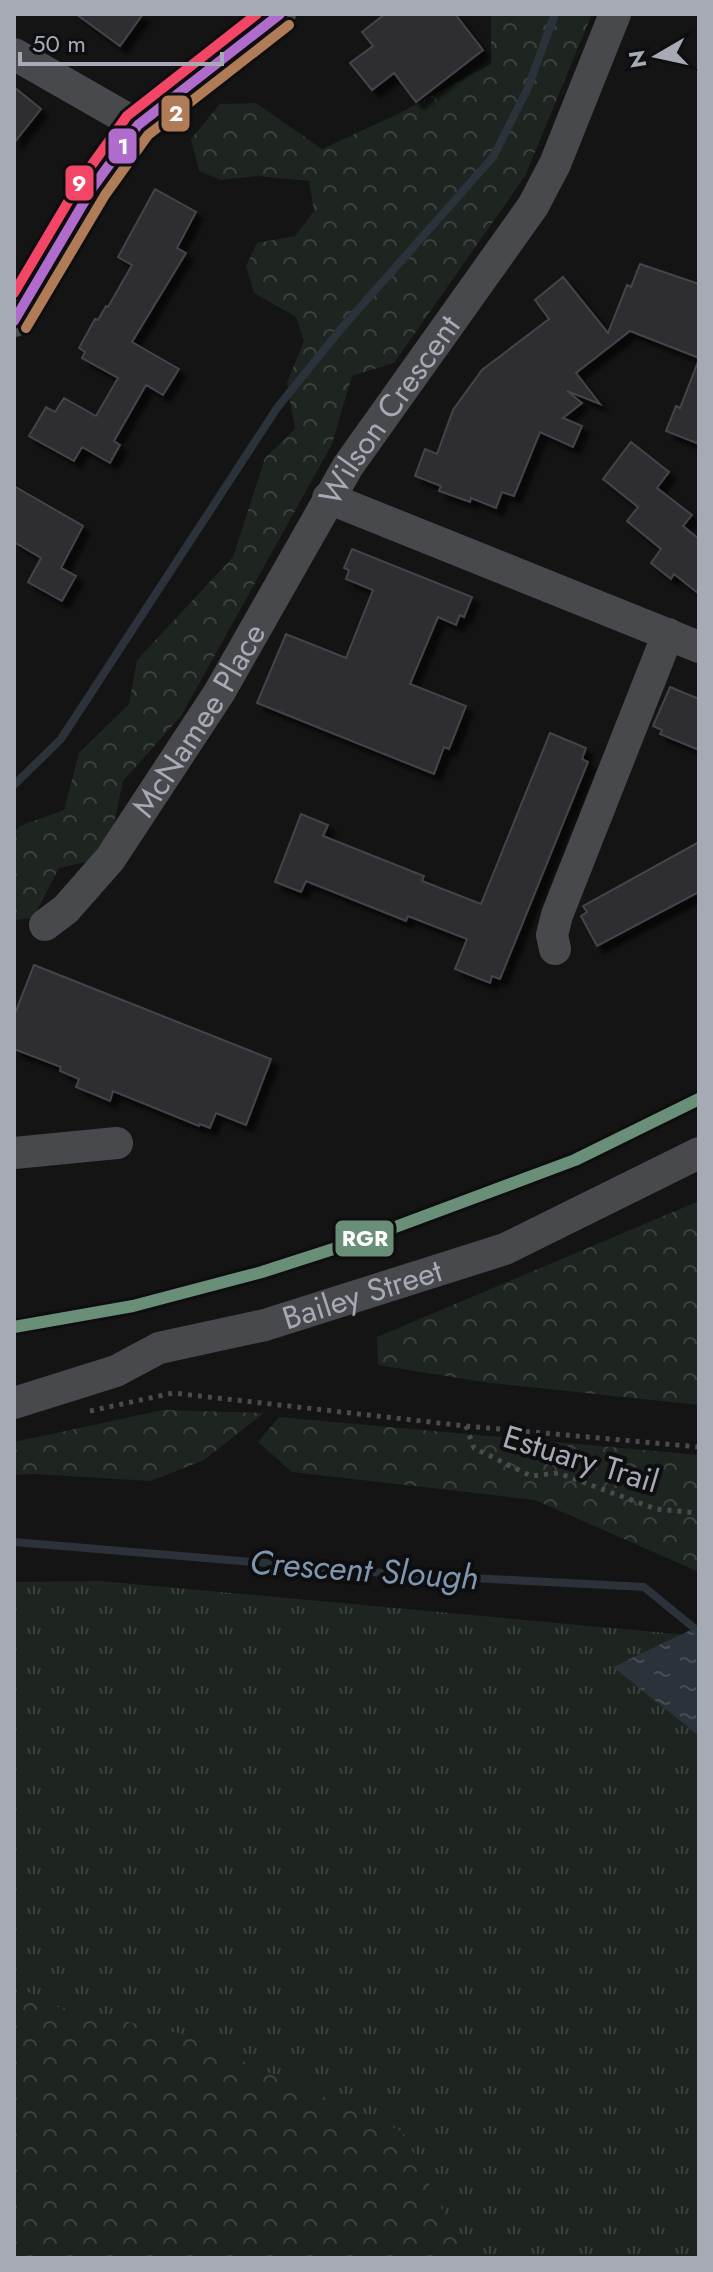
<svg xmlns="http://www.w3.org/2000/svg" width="713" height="2272" font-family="Jost,sans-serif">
<defs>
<pattern id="grass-tufts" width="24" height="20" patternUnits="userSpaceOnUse" patternTransform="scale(2)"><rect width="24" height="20" fill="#1e241f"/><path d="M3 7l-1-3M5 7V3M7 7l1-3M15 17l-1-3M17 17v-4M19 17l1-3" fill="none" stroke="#3c413d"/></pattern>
<pattern id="forest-crowns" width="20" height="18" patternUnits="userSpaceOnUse" patternTransform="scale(2)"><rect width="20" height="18" fill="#1e241f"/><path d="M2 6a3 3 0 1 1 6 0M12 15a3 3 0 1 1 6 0" fill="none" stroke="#3c413d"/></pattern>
<pattern id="water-ripples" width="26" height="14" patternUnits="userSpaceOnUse" patternTransform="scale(2)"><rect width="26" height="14" fill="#2b3239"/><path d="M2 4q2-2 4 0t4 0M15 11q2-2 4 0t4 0" fill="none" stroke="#474d53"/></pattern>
<filter id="shadow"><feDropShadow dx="7" dy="7" stdDeviation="2" flood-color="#0009"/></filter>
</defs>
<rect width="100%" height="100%" fill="#141414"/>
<!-- grass -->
<path fill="url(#grass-tufts)" d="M101,1581L699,1636V2258H14V1582Z"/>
<!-- forest -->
<path fill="url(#forest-crowns)" d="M491,14H592L525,176L394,363L352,376L332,444L181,716L123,781L113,828L90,861L59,868L33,918L14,920V832L20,826L64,810L79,753L129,704L137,660L233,557L265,458L295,429L287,383L304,341L296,317L254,293L246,266L257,243L295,236L314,211L309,181L258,176L221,180L199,171L191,139L220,104L256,103L322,149L398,114L491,64Z
M699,1201V1405L483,1382L378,1365L377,1337Z
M163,1410L264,1413L204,1460L151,1481L35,1474L14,1475V1442Z
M279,1417L699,1455V1572L535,1500L292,1472L258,1442Z
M14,1984L53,2006L179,2033L403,2132L467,2258H14Z"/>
<!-- water -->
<path fill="url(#water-ripples)" d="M699,1626V1736L613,1667Z"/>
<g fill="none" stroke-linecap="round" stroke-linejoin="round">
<!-- stream -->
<path stroke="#2b3239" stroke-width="8" d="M14,785L61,739L277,408L340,330L493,157L527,90L555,14
M14,1542L396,1574L644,1587L699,1632"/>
</g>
<!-- building -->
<path fill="#2e2e30" stroke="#434448" stroke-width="2" filter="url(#shadow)" d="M76,14H143L120,46Z
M385,14H455L483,50L416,102L394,73L372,90L350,63L373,46L362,32Z
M14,87L41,109L14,143Z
M155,189L196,212L177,248L186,253L132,342L179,369L163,395L146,385L114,441L120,445L110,463L82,447L74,461L29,436L46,407L55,412L64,398L96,416L118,378L82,358L85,352L79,348L95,319L98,320L106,306L108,307L132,265L118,257Z
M640,264L699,284V358L630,331L576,373L600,404L567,391L582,403L563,418L582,426L573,447L540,432L514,496L502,492L496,508L471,498L470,502L439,491L441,486L415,476L425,449L437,454L453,410L482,370L549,319L535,300L563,277L608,333L627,285L631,287Z
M698,362H699V444L666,431L676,406L680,408Z
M631,442L669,472L657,488L692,515L683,526L699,539V594L674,574L671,579L651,563L661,549L627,521L638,507L603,479Z
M14,486L83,526L61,568L76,576L62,601L28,582L41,558L14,542Z
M352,549L472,597L464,617L460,615L456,625L438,617L410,684L466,706L449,749L444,747L434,774L257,703L286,634L346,658L373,590L346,579L349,570L344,568Z
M670,687L699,699V750L660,734L662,730L653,726Z
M550,733L586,748L582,759L588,762L500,979L492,976L490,983L455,969L467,939L408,916L406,921L306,881L301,892L275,882L301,814L328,825L323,836L424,876L422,881L481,904Z
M699,842V892L597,946L581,916L587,912L583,906Z
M34,965L271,1059L246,1125L216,1113L210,1128L200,1124L199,1126L113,1091L110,1101L76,1087L79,1079L60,1071L61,1067L14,1049V1016Z"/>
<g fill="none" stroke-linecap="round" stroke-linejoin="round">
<!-- path -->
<path stroke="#4a4b4f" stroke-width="5" stroke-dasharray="4 6" stroke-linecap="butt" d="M90,1411L173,1393L466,1426L699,1447
M466,1426L474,1448L531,1476L558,1473L656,1509L699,1513"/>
<!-- minor -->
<g stroke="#48494d" stroke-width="32">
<path d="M14,54L138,125"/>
<path d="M14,321L93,187L138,125L280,14"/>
<path d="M328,498L699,647"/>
<path id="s1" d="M45,925L66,909L110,859L219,693L348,466L533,206L555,164L615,14"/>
<path d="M555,949L552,935L557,915L668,634"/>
<path d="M14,1153L117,1143"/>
<path id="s2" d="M14,1403L116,1371L159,1348L265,1325L505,1249L699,1153"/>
</g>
<!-- bus-1 casing -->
<g stroke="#0e0e10" stroke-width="16">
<path id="bus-1" d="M14,321L93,187L138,125L280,14"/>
</g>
<!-- bus-2 casing -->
<g stroke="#0e0e10" stroke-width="16">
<path id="bus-2" d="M26,328L105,195L148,135L289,25"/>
</g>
<!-- bus-3 casing -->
<g stroke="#0e0e10" stroke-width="16">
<path id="bus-3" d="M14,293L81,180L127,116L257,14"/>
</g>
<!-- bus-1 -->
<use href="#bus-1" stroke="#b06ccc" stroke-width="10"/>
<!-- bus-2 -->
<use href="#bus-2" stroke="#b07c57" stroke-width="10"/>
<!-- bus-3 -->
<use href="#bus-3" stroke="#f34667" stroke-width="10"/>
<!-- rail-1 casing -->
<g stroke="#0e0e10" stroke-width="18">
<path id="rail-1" d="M14,1327L133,1306L262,1272L355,1242L575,1160L699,1099"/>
</g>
<!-- rail-1 -->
<use href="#rail-1" stroke="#6a8f78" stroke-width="12"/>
</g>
<g text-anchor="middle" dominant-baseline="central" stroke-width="8" stroke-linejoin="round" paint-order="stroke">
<!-- street labels -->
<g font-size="32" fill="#a5aab5" stroke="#0e0e10">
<text stroke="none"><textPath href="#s1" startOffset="622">Wilson Crescent</textPath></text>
<text stroke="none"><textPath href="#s1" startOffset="258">McNamee Place</textPath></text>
<text stroke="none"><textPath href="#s2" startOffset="366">Bailey Street</textPath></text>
<text transform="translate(581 1459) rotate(17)">Estuary Trail</text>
</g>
<!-- water labels -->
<g font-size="34" font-style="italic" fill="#7e96ae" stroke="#0e0e10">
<text transform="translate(364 1570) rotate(4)">Crescent Slough</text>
</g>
</g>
<g stroke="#0e0e10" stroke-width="3">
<rect x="160" y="94" width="31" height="39" rx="8" fill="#b07c57"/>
<rect x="107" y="127" width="31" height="38" rx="8" fill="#b06ccc"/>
<rect x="64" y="164" width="31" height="38" rx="8" fill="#f34667"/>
<rect x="334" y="1219" width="61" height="39" rx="8" fill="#6a8f78"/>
</g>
<g font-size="22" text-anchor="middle" font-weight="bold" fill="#fff">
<text x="176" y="121">2</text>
<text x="123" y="154">1</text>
<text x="79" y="191">9</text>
<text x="365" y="1246">RGR</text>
</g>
<!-- border -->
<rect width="713" height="2272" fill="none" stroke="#a5aab5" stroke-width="32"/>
<!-- north arrow -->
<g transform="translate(657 56) rotate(261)" stroke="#0e0e10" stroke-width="6" paint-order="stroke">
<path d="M0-6L14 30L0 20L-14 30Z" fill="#a5aab5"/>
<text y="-12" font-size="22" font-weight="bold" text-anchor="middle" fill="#a5aab5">N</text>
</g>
<!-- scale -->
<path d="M20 52v12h202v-12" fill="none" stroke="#a5aab5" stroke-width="4"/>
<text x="32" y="52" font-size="24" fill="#a5aab5" stroke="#0e0e10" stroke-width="6" paint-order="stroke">50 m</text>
</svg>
